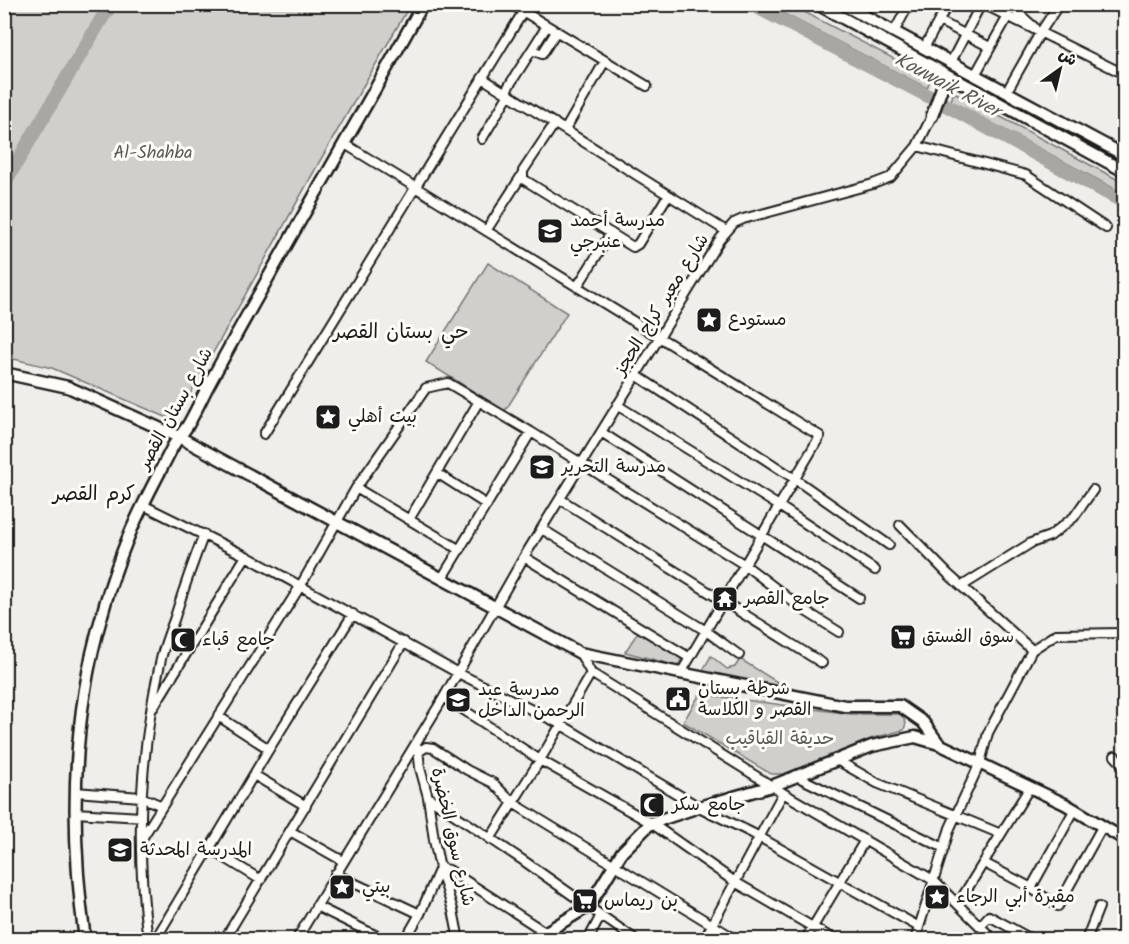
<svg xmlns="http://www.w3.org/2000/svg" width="1129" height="944" font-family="Kalam,'Playpen Sans Arabic',sans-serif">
<rect width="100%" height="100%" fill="#f0eeea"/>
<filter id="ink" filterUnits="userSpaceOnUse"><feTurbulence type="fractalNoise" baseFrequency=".0167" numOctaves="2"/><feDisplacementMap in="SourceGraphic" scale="12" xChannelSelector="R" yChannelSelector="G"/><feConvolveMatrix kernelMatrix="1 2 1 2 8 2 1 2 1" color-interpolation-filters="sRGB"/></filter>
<g filter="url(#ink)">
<!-- green -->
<path fill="#d0cfcc" stroke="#767674" stroke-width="1.5" d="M5,4L410,5L321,159L175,421L52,368L5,357Z
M767,5H791L931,78L927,88Z
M956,93L1124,183V194L951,101L953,94Z
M488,263L567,313L505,411L426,362Z
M638,632L682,658L678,666L625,652Z
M711,656L727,669L735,667L740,659L790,690L702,672Z
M700,694L851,714H901L906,723L904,730L873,738L785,774H771L683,722Z"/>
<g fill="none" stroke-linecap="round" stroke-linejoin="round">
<!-- river -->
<path stroke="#a8a7a3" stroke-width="14" d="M751,4L953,109L1124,202
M4,184L102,18L112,4"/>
<!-- street casing -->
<g stroke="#1c1c1c" stroke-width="12">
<path id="street" d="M511,4L647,86
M983,4L1124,74
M1008,4L1034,27
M939,21L990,47
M894,32L909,4
M924,48L948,4
M532,50L542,54L556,32
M951,62L981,4
M975,75L1007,18
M482,78L726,231
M1007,91L1040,33L1059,4
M505,92L547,26
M555,123L523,171V179L633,247L638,244L668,195
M565,130L605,61
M482,139L509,94
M345,144L820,436L681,673
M917,146L1026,175L1106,228
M486,231L522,175
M577,287L611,233
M636,375L795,479L889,545
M617,405L779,506L875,570
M601,432L859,598
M264,434L523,12
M437,473L487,505
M356,488L460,550
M560,499L822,663
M143,505L246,556L458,673L560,724L699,807L752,833L919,927
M410,518L479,401
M900,525L948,574L1032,650L1056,634L1124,633
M542,529L706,631L739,655
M524,557L690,658
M442,578L531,432
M962,586L1031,543L1050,536L1074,517L1093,490
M580,653L591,673L783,793L933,880L994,940
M444,697L540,760L651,823L735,882L835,940
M153,708L246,556
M218,716L269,749
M418,748L420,768L428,797L434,840L440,868L453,910L459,940
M420,751L426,747L433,748L467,770L493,783L513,803L737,940
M1115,756L1124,766
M835,759L877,783L1001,834
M254,775L306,806
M796,776L944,848
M75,792L141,797L162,806
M428,797L524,861L636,940
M75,813L141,817
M290,831L343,861
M490,839L540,760L591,673
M141,840L301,585L356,488L426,388L448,383L531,432L745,565L804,610L839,632
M209,848L261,880
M984,863L1026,885L1058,906L1102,827
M335,874L420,914
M1031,888L1075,809
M958,904L1030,787
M316,906L385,940
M980,926L989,916L1033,940
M148,940C135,846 140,751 161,659C164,646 169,633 174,620C183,591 193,562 204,534
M155,940L269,749L353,614
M224,940L404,642
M296,940L444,697L524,557L720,239L734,223L743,219L873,184L891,177L917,146L932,116
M405,940L420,914L440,868L449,870L545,932
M588,940L601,915
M704,940L783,793
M805,940L865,840
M915,940L950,828L980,763L988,733L1032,650
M1086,940L1099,907"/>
</g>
<!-- secondary casing -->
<g stroke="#1c1c1c" stroke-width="15">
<path id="secondary" d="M817,4L1124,171
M842,4L1124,155
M932,116L946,76
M4,373L68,387L179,437L580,653L845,706H900L923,722L939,744
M85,940C70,832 71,720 102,615C112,578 126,539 143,505C152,486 162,468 171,450C175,441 183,433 188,425C195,413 201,400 207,388C277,259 351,133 423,4
M533,940L589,906L622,852L651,823L699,807L772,786L872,746L915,737L939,744L1065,804L1124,839"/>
</g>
<!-- street -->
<use href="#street" stroke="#fdfcf7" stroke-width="8"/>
<!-- secondary -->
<use href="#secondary" stroke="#fdfcf7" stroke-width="10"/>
</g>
</g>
<!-- icons -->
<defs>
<g id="school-square" transform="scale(1.35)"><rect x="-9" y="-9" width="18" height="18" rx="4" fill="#1c1c1c" stroke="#fdfcf7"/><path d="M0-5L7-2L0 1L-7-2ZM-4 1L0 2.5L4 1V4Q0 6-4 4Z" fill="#fff"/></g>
<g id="sight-square" transform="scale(1.35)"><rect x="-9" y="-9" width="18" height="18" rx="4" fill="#1c1c1c" stroke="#fdfcf7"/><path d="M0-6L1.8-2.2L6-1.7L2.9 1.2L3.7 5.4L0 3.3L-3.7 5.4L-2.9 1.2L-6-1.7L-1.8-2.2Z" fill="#fff"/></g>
<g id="temple-square" transform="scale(1.35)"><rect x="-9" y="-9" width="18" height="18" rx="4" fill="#1c1c1c" stroke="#fdfcf7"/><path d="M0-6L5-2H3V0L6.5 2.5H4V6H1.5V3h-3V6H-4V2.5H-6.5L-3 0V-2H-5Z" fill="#fff"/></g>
<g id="supermarket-square" transform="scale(1.35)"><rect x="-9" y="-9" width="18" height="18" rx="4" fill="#1c1c1c" stroke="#fdfcf7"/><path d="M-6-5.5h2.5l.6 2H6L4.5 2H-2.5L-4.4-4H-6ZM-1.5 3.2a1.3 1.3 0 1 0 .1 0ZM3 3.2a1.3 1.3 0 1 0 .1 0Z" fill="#fff"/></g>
<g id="mosque-square" transform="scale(1.35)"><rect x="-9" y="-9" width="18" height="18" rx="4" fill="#1c1c1c" stroke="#fdfcf7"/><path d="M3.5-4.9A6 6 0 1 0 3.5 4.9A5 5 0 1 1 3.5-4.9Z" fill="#fff"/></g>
<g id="civic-square" transform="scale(1.35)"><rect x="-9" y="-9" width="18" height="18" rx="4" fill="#1c1c1c" stroke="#fdfcf7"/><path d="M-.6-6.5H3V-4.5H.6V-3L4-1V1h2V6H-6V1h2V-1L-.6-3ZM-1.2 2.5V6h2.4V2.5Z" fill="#fff"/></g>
</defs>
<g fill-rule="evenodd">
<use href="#school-square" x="550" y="231"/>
<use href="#sight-square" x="709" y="320"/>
<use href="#sight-square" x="328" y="417"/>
<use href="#school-square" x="542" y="467"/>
<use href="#temple-square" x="725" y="599"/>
<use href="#supermarket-square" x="903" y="637"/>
<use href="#mosque-square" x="183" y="640"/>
<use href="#civic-square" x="678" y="699"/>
<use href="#school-square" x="458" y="700"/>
<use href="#mosque-square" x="652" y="805"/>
<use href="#school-square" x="120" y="850"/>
<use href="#sight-square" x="342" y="887"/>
<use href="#sight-square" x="937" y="897"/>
<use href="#supermarket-square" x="585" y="901"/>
</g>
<g text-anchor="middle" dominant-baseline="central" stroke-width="6" stroke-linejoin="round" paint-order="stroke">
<!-- park labels -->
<g font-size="18" fill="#5b5b5a" stroke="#fdfcf7">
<text x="153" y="153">Al-Shahba</text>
<text x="780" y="739">حديقة القباقيب</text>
</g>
<!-- poi labels -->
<g font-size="18" fill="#1c1c1c" stroke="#fdfcf7" text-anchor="start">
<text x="570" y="221">مدرسة أحمد<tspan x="570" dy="21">عنبرجي</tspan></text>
<text x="728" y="320">مستودع</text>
<text x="348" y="417">بيت أهلي</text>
<text x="562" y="467">مدرسة التحرير</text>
<text x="744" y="599">جامع القصر</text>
<text x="922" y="637">سوق الفستق</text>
<text x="202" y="640">جامع قباء</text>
<text x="698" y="689">شرطة بستان<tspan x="698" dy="21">القصر و الكلاسة</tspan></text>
<text x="478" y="690">مدرسة عبد<tspan x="478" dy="21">الرحمن الداخل</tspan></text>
<text x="672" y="805">جامع سكر</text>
<text x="140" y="850">المدرسة المحدثة</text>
<text x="362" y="887">بيتي</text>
<text x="956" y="897">مقبرة أبي الرجاء</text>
<text x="604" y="901">بن ريماس</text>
</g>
<!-- street labels -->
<g font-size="18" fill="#1c1c1c" stroke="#fdfcf7">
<text transform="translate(662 305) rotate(-58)">شارع معبر كراج الحجز</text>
<text transform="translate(176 409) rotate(-61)">شارع بستان القصر</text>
<text transform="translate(452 837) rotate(77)">شارع سوق الخضرة</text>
</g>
<!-- water labels -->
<g font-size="20" font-style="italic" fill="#5b5b59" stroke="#fdfcf7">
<text transform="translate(947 86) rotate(28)">Kouwaik River</text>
</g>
<!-- neighbourhood labels -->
<g font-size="20" fill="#1c1c1c" stroke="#fdfcf7">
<text x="401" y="333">حي بستان القصر</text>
<text x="94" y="495">كرم القصر</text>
</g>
</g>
<!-- margin -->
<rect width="1129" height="944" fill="none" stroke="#fdfcf7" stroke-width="24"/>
<rect x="12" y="12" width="1105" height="920" fill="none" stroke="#1c1c1c" stroke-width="2" filter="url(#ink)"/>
<!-- north arrow -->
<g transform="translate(1060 69) rotate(34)" stroke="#fdfcf7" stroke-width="4.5" paint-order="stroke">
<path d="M0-4.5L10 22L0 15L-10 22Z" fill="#1c1c1c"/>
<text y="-9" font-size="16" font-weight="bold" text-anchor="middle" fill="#1c1c1c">ش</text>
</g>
</svg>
